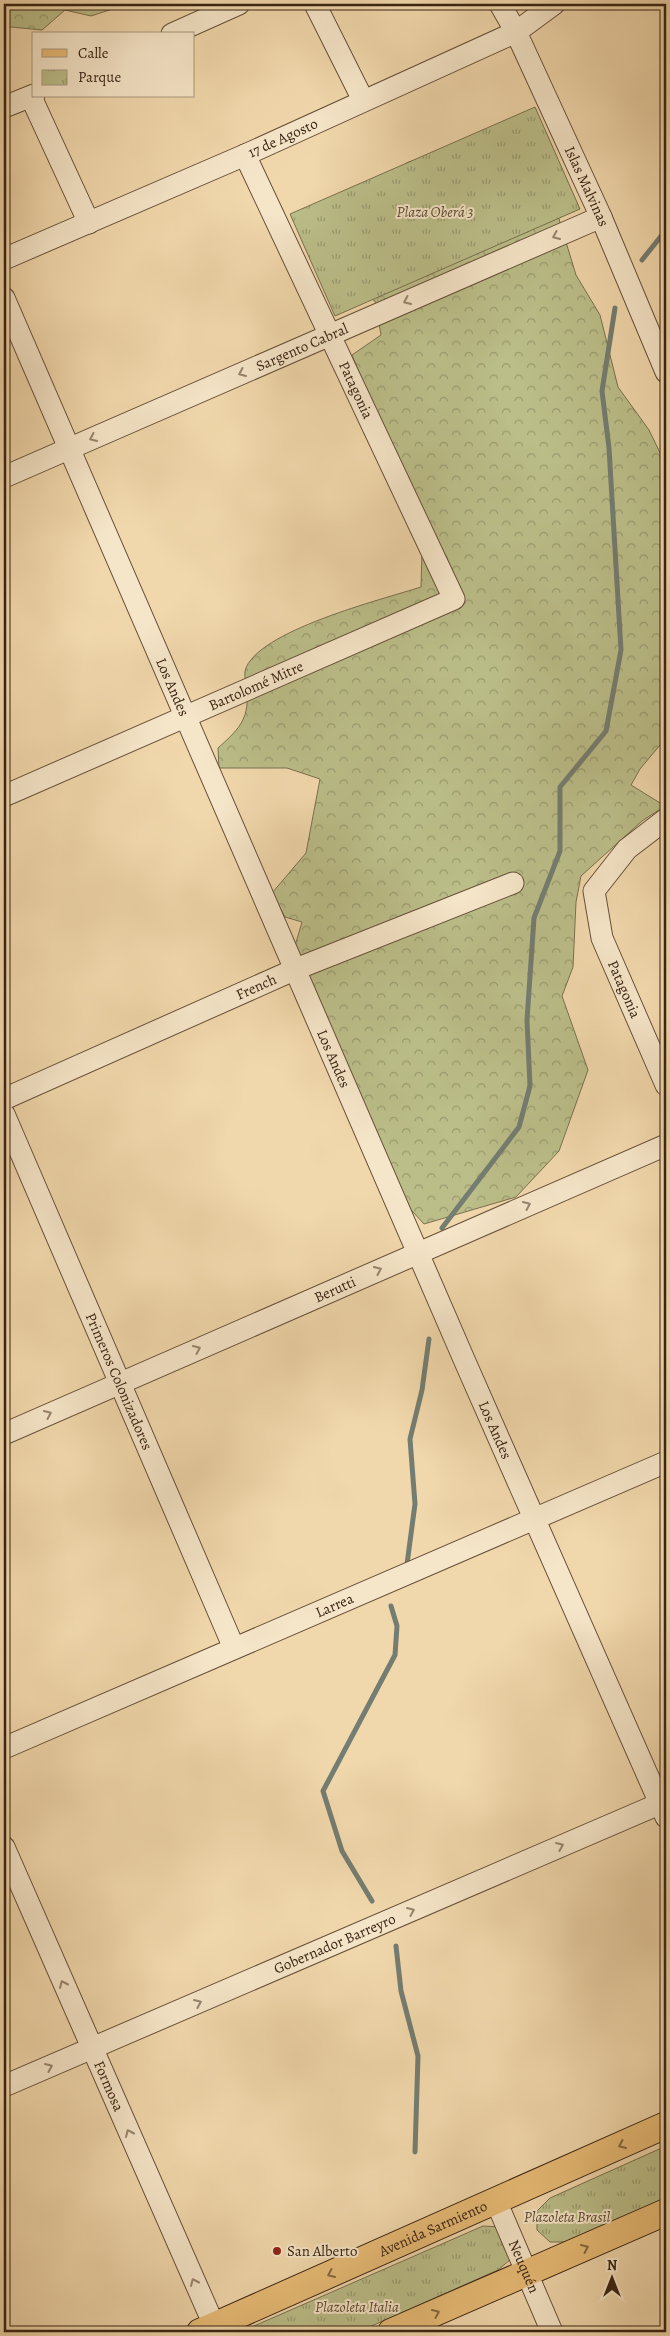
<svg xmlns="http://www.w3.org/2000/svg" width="670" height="2336" font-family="Alegreya,serif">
<defs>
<pattern id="forest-crowns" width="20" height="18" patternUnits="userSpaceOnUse" patternTransform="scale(1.25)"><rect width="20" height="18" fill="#bbbe89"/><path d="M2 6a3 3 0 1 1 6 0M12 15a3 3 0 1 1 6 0" fill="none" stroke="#999a6f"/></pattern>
<pattern id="park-tufts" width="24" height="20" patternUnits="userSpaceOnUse" patternTransform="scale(1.25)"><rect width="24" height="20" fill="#bbbe89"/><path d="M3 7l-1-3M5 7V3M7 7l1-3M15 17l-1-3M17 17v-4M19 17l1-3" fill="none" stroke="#999a6f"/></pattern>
</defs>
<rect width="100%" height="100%" fill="#f1d8ac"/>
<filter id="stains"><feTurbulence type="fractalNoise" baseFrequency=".004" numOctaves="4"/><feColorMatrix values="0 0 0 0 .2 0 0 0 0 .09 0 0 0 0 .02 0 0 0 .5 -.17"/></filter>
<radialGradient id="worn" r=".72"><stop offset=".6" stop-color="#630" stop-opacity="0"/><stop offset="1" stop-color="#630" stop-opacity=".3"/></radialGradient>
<!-- forest -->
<path fill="url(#forest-crowns)" stroke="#7a704e" d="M4,4H128L91,16L65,10L42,30L11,27L4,30Z
M448,149L556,209L576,275L600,315L618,387L649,430L666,465V738L640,769L631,785L665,806L642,821L581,876L576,902L573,967L562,996L588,1070L559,1151L516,1197L424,1224L402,1200L295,946L302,922L285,917L272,893L306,853L320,779L287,768H219L218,748C237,731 249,720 247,694C247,687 244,677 245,671C255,631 384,599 421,587L423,517L383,431L352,355L381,335L375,301L335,276L383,190L406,163Z"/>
<!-- park -->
<path fill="url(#park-tufts)" stroke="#7a704e" d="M535,107L580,209L335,316L290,214Z
M666,2146V2198L568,2242H550L537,2230V2211L550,2198Z
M483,2226L501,2227L511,2259L498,2270L358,2332H248L254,2326Z"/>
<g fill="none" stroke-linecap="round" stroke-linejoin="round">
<!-- stream -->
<path stroke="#747d71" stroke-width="5" d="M642,260L666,230
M442,1228L519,1127L530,1086L527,1020L534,918L560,851V787L606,731L621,650L609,448L602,391L615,308
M407,1564L415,1504L410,1439L422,1390L429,1339
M372,1901L342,1851L323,1791L395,1655L397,1626L391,1606
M396,1946L401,1991L418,2056L415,2152"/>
<!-- minor casing -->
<g stroke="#675039" stroke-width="23">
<g id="minor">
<path d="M315,4L363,100"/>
<path id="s1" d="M500,4L516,32L601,217L666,372"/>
<path d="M172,34L239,4"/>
<path d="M31,97L89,223"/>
<path d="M4,107L34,95"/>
<path id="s2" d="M4,259L245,155L516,32L554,4"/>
<path id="s3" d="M4,298L466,1364L666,1817"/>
<path id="s4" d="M4,477L601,217"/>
<path id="s5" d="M4,796L454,599L245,155"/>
<path id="s6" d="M666,819L627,849L594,891L602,938L666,1085"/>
<path id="s7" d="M4,1099L296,969L513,883"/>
<path id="s8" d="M4,1114L234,1648"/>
<path id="s9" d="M4,1434L666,1145"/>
<path id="s10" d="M4,1748L666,1462"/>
<path id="s11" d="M4,1847L217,2332"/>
<path id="s12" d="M4,2086L666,1801"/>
<path id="s13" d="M496,2201L552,2332"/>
</g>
</g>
<!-- major casing -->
<g stroke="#392313" stroke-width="28">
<g id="major">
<path id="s14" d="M200,2332L666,2125"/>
<path d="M391,2332L666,2212"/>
</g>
</g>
<!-- minor -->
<use href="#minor" stroke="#f6e6c9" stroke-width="21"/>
<!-- major -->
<use href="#major" stroke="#e8bc76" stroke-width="26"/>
</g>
<!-- one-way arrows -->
<defs><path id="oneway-chevron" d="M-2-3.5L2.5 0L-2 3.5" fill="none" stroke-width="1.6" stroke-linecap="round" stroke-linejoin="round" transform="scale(1.25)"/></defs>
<g stroke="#98846e">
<use href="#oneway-chevron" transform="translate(556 236) rotate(156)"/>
<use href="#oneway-chevron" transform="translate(407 301) rotate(156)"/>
<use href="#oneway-chevron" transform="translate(242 373) rotate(156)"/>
<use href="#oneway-chevron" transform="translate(93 438) rotate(156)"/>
<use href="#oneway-chevron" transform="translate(527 1205) rotate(-24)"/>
<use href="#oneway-chevron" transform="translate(378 1270) rotate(-24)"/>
<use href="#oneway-chevron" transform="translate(197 1349) rotate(-24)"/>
<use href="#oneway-chevron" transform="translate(48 1414) rotate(-24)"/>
<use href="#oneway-chevron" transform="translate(560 1846) rotate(-23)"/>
<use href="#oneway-chevron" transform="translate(411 1911) rotate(-23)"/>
<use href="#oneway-chevron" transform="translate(63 1984) rotate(-114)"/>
<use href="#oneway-chevron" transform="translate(198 2003) rotate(-23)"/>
<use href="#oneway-chevron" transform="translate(49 2067) rotate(-23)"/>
<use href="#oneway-chevron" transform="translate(129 2133) rotate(-114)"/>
<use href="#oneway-chevron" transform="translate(194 2282) rotate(-114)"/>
</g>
<g stroke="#886840">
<use href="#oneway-chevron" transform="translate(622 2145) rotate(156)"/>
<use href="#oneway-chevron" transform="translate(585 2248) rotate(-24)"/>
<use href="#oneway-chevron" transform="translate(331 2274) rotate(156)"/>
<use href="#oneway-chevron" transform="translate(436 2313) rotate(-24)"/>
</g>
<!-- markers -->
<circle fill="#8f2418" stroke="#f6e6c9" stroke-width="2" cx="277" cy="2251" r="5"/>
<g text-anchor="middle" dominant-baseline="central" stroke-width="4" stroke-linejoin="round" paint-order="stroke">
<!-- street labels -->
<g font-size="15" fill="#392313" stroke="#f6e6c9">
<text stroke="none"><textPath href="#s2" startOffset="304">17 de Agosto</textPath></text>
<text stroke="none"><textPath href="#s1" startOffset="202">Islas Malvinas</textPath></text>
<text stroke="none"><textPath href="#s4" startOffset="325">Sargento Cabral</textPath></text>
<text transform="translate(356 390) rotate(65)">Patagonia</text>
<text stroke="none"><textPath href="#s3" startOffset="424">Los Andes</textPath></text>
<text stroke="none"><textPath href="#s5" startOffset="275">Bartolomé Mitre</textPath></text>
<text stroke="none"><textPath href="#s7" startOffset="276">French</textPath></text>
<text stroke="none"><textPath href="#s6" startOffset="206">Patagonia</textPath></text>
<text stroke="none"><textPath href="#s3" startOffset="829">Los Andes</textPath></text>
<text stroke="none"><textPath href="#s9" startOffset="361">Berutti</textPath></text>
<text stroke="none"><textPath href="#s8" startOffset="291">Primeros Colonizadores</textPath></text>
<text stroke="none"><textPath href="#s3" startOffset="1234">Los Andes</textPath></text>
<text stroke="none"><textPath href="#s10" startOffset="360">Larrea</textPath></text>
<text stroke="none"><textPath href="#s12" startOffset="360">Gobernador Barreyro</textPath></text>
<text stroke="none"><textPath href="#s11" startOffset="261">Formosa</textPath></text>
<text stroke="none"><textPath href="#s14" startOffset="255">Avenida Sarmiento</textPath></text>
<text stroke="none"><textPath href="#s13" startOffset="71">Neuquén</textPath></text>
</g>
<!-- park labels -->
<g font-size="15" font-style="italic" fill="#5a4a30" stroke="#f6e6c9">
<text x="435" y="212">Plaza Oberá 3</text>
<text x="567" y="2217">Plazoleta Brasil</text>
<text x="357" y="2307">Plazoleta Italia</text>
</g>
<!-- poi labels -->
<g font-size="15" fill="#392313" stroke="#f6e6c9" text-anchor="start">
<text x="287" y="2251">San Alberto</text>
</g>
</g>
<!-- margin -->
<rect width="670" height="2336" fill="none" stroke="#f1d8ac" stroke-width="20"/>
<rect x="5" y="5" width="660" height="2326" fill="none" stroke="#392313" stroke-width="2.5"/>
<rect x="10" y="10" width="650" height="2316" fill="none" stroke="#392313"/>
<!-- legend -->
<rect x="32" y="32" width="162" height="65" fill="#f6e6c9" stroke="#aa9880"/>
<rect x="42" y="49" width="25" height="8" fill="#e8bc76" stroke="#aa9880"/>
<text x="78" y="58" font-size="15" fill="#392313">Calle</text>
<rect x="42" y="70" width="25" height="15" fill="url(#park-tufts)" stroke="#aa9880"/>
<text x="78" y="82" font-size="15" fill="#392313">Parque</text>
<!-- north arrow -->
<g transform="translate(612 2278)" stroke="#f6e6c9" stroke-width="4" paint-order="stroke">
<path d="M0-4L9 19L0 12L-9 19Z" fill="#392313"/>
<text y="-8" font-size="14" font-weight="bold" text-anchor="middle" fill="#392313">N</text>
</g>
<rect width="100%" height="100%" filter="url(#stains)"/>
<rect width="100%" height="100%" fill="url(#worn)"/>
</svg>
